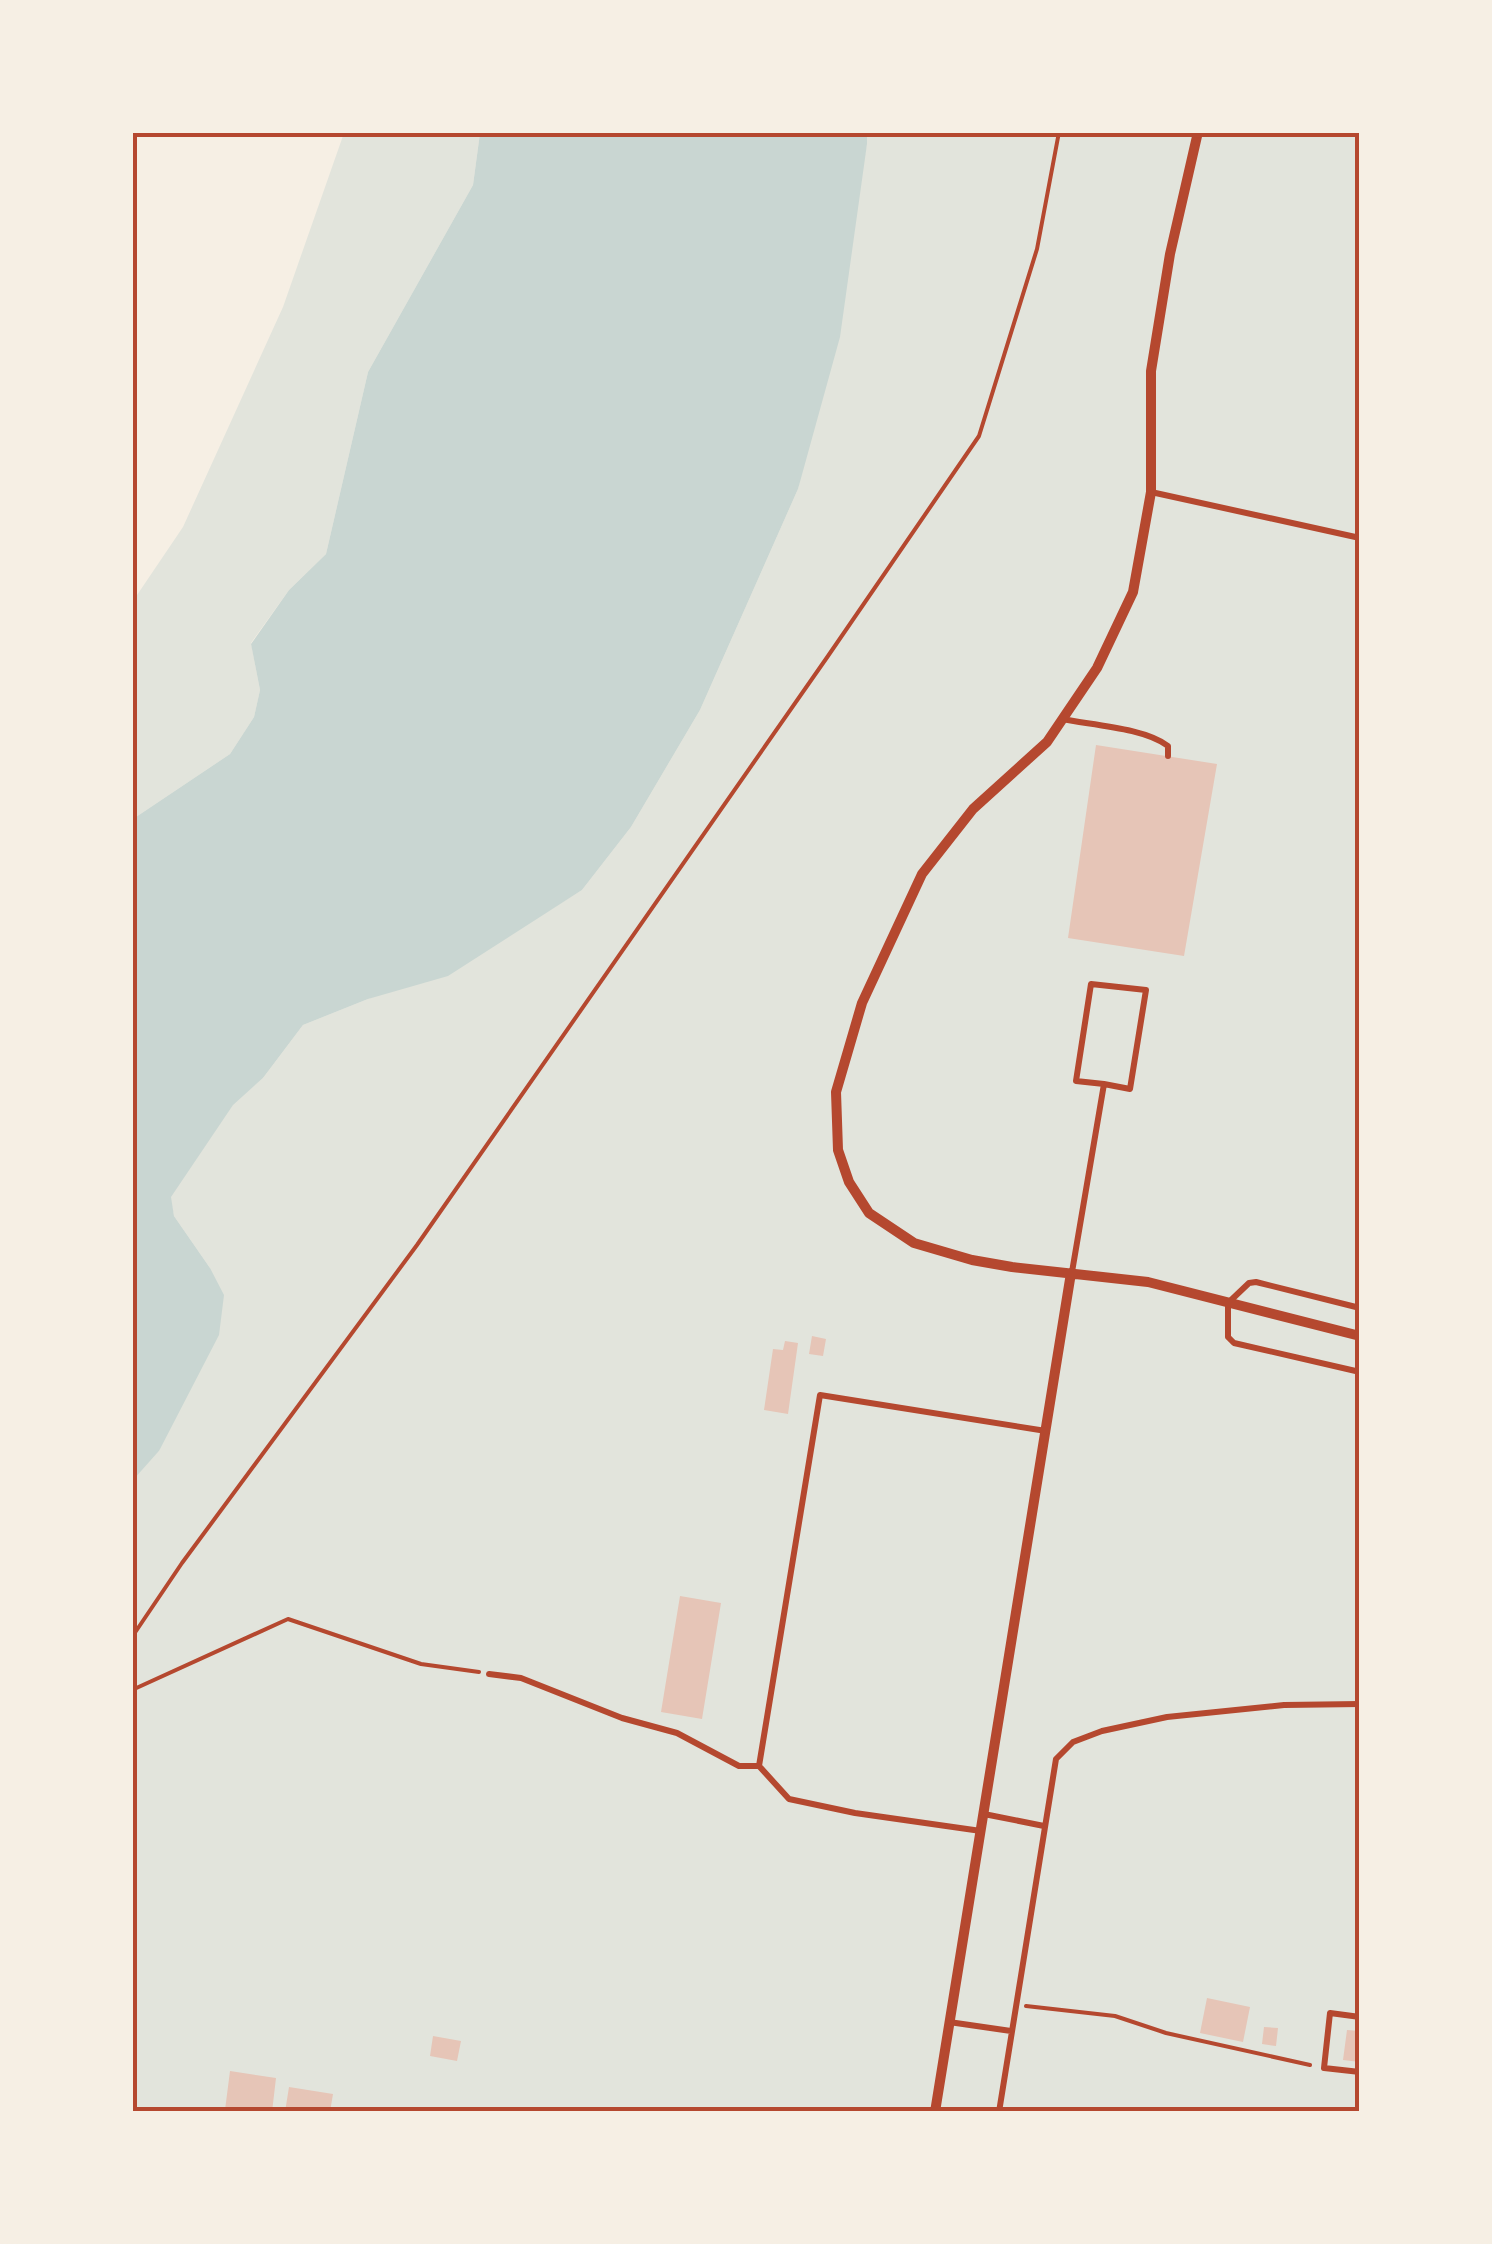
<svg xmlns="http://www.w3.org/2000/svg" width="1492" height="2244" font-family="'Public Sans',sans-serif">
<rect width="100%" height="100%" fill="#f6efe4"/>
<!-- green -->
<path fill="#e2e4dc" d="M344,133H480L473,185L368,372L326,554L289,590L251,643L260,690L254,717L230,754L133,819V601L183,527L283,307Z
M867,133H1359V2111H133L132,1480L159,1451L210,1268L174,1216L170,1197L233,1104L263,1078L303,1025L368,999L516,931L582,890L631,827L700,710L798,489L867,144Z"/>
<!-- water -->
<path fill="#c9d6d2" d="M480,133H867V144L840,337L798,489L700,710L631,827L582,890L448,976L368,999L303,1025L263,1078L233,1105L171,1197L174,1216L210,1268L224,1295L219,1335L159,1451L133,1480V819L230,754L254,717L260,690L251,644L289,590L326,554L368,372L473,185Z"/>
<!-- building -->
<path fill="#e6c5b7" d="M1096,745L1217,764L1184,956L1068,938Z
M812,1336L826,1339L823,1356L809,1354Z
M785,1341L798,1343L788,1414L764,1410L773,1349L783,1350Z
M680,1596L721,1603L702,1719L661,1712Z
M1207,1998L1250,2007L1243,2042L1200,2033Z
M1264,2027L1278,2028L1276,2046L1262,2044Z
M1347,2030L1360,2031V2062L1343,2060Z
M433,2036L461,2041L457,2061L430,2056Z
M230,2071L276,2078L272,2112L225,2110Z
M289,2087L333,2094L330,2112H285Z"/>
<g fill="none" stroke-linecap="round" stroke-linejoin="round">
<!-- path -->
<path stroke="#b5482f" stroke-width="4" d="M132,1637L182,1563L417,1245L828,656L979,436L1037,249L1059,132
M132,1690L288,1619L421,1664L479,1672
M1026,2006L1115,2016L1166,2033L1310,2065"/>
<!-- service -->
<path stroke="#b5482f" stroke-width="6" d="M1151,492L1360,538
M1062,719C1092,725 1145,728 1168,746V756
M1072,1272L1104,1084L1130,1089L1146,990L1091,984L1076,1081L1104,1084
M1360,1308L1256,1282L1249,1283L1228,1303V1337L1234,1343L1360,1372
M489,1674L521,1678L622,1718L677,1733L739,1766H759
M984,1814L1044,1826
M981,1831L855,1813L789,1799L759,1766L820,1395L1046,1431
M1360,2017L1330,2013L1324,2068L1360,2072
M949,2022L1011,2031
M999,2112L1056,1759L1073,1742L1102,1731L1167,1717L1284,1705L1360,1704"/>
<!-- minor -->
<path stroke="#b5482f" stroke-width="10" d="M1198,132L1170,254L1151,371V492L1133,592L1097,668L1047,742L973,809L922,874L862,1003L836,1092L838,1150L849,1182L869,1213L914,1243L972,1260L1012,1267L1148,1282L1360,1336
M935,2112L1071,1273"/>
</g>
<!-- border -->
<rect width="1492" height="2244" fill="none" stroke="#f6efe4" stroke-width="270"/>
<rect x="135" y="135" width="1222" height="1974" fill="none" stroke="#b5482f" stroke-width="4"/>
</svg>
